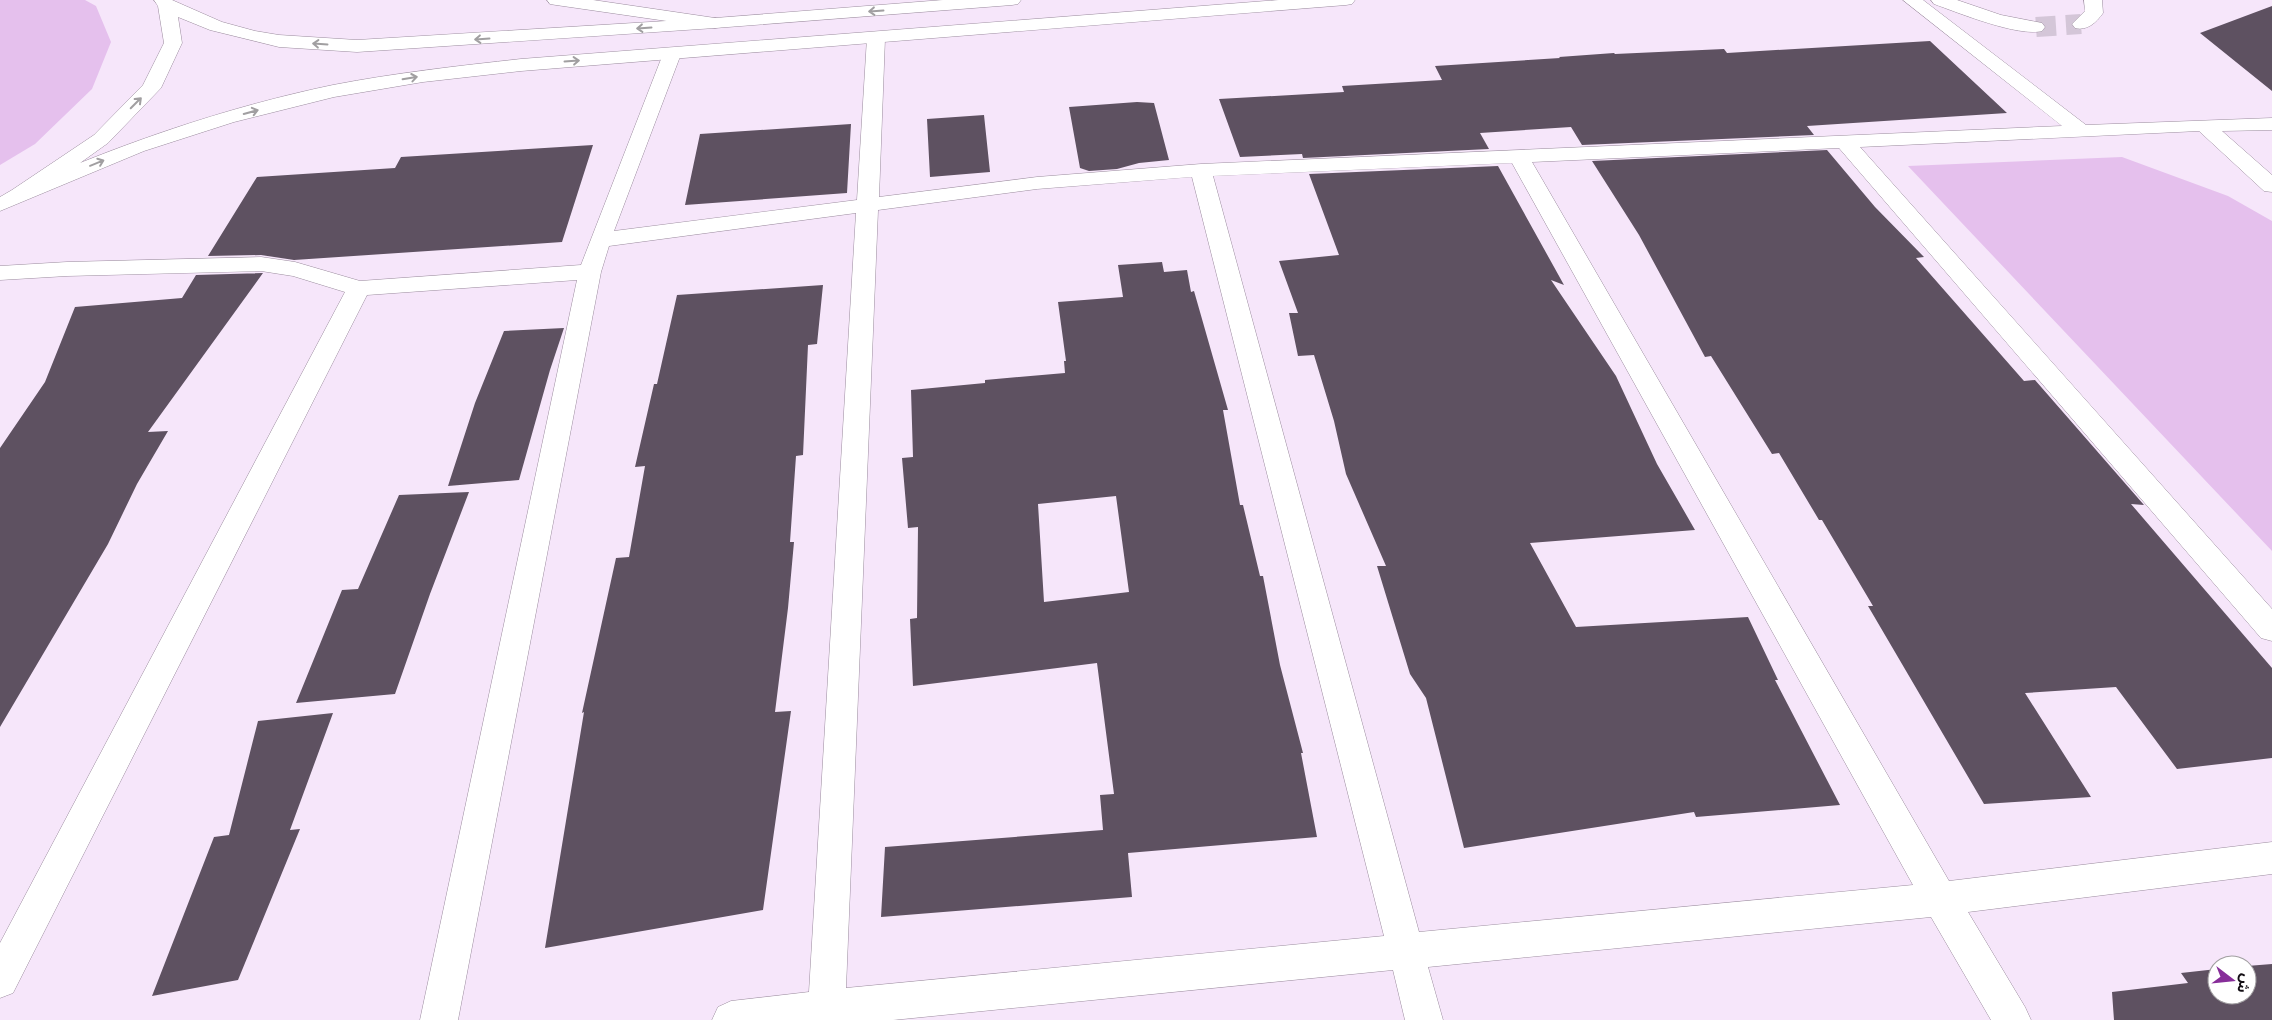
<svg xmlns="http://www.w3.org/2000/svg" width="2272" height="1020" font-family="'Titillium Web','Noto Sans Arabic',sans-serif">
<rect width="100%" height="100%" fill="#f6e6fa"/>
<!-- green -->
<path fill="#e5c0ed" d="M0,0H85L96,6L111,42L92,89L35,144L0,165Z
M2122,157L2228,196L2272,221V551L1908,166Z"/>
<!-- building -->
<path fill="#5e5161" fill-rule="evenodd" d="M2272,6V91L2200,33Z
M1930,41L2007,113L1807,126L1814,135L1582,145L1571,127L1480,133L1489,149L1303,158L1302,154L1240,157L1219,99L1344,92L1342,86L1442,80L1435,66L1560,58L1559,57L1614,53L1615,54L1724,49L1727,53Z
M1137,102L1154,103L1169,160L1139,163L1117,169L1089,171L1080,168L1069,107Z
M984,115L990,172L930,177L927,119Z
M851,124L847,193L685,205L700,134Z
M593,145L562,242L294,260L261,255L208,256L257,177L395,168L401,157Z
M1827,150L1875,207L1924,257L1916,258L2024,381L2035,380L2144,505L2131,504L2272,668V758L2177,769L2116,687L2025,693L2091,797L1984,804L1868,606H1873L1822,520H1819L1779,453L1772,454L1711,356L1705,357L1639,235L1592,161Z
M1498,166L1564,285L1551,280L1616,376L1657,464L1695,530L1530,543L1576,627L1748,617L1778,680H1775L1840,805L1696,817L1694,812L1464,848L1426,698L1410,674L1377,566H1386L1346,474L1334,421L1314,355L1298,356L1289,313H1298L1279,261L1339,255L1309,174Z
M1162,262L1164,272L1187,270L1191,292L1194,291L1228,410H1223L1240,505H1243L1260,576H1263L1280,665L1303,753H1301L1317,837L1128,853L1132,897L881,917L885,847L1103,830L1100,795L1114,794L1097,663L913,686L910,619L917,618L918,527L908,528L902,458L913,457L911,390L985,383V380L1065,373L1064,361H1066L1058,302L1123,297L1118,265ZM1116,496L1129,592L1044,602L1038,504Z
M263,273L148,432L168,431L137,484L108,544L0,727V448L45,382L75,307L182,298L196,275Z
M823,285L817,344L808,345L803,455L796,456L790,542H794L788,608L775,712L791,711L763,910L545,948L584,712L582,713L616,558L629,557L645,466L635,467L654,384H657L677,295Z
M564,328L550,370L519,480L448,486L475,403L504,331Z
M469,492L430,594L395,694L296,703L342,590L358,589L399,495Z
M333,713L290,830L300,829L238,980L152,996L214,837L229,835L258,721Z
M2272,964V1020H2114L2112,992L2188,983L2181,973L2217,969V995H2247V966Z"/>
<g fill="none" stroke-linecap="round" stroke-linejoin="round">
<!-- minor-tunnel -->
<path stroke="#d4c6d8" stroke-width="20" stroke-dasharray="20 10" stroke-linecap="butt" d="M2036,27L2081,24"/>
<!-- minor casing -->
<g stroke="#9b8c9e" stroke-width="1">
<path id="minor" d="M1903,0H1923L2086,125L2272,118V130L2222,131L2272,175V192L2264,191L2199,131L1860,147L2272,609V641L2261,638L1839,148L1532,162L1949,881L2272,842V874L1968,912L2025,1007L2031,1020H1991L1931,917L1428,967L1443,1020H1405L1393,970L893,1020H712L718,1007L731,1001L809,992L856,213L609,246L601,272L458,1020H420L577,280L367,295L13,993L0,998V943L345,292L293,276L261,271L67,276L0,280V266L67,262L261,257L295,262L360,281L581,265L663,54L665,50L672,48L679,50L681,54L614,231L857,200L867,38L870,34L876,32L882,34L885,38L879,197L1037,177L1201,164L2062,126ZM1512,163L1913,885L1419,932L1213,176ZM1192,177L1384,936L846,988L878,210L1037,189Z
M1931,0H1957L2001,15L2042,23L2045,27L2042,31C2018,37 1959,13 1934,4Z
M2084,0H2102L2103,13C2096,23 2087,31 2075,28L2072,24L2085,11Z"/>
</g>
<!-- major casing -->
<g stroke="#9b8c9e" stroke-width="1">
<path id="major" d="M154,0H172L222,22L255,31L279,35L357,40L715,18L943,0H1021L1018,4L1012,5L715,28L357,52L279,47L210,30L178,17L182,43L161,88L108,143L80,163C162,130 247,103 333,85C395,73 458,66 521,59L1279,0H1355L1352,4L1346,5L521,71L423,82L334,97L234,122L144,151L0,211V197L12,190L94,135L143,85L164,43L158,6Z"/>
</g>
<!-- highway casing -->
<g stroke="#9b8c9e" stroke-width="1">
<path id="highway" d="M547,0H593L715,18L721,19L724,23L721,27L715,28L556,5L550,4Z"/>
</g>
<!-- minor -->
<use href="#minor" fill="#fff" fill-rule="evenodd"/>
<!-- major -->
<use href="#major" fill="#fff" fill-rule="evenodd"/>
<!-- highway -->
<use href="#highway" fill="#fff" fill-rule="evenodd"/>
</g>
<!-- one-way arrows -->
<defs><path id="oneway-shaft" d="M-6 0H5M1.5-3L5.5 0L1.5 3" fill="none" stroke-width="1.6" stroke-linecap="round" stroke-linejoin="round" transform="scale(1.25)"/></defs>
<g stroke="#a19fa1">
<use href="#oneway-shaft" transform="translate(876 11) rotate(176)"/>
<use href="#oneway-shaft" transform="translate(644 28) rotate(176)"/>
<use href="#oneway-shaft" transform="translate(482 39) rotate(176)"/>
<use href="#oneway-shaft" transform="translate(320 44) rotate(-176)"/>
<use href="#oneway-shaft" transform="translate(572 61) rotate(-4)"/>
<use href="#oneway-shaft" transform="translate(410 78) rotate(-9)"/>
<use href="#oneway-shaft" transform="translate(136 103) rotate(-45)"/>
<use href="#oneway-shaft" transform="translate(251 112) rotate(-15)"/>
<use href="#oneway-shaft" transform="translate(97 163) rotate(-22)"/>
</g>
<!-- north arrow -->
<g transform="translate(2232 980) rotate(106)"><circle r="24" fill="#ffffff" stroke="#a19fa1"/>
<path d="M0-4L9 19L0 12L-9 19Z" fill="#872d99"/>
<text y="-8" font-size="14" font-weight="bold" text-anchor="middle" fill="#130e14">ش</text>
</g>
</svg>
